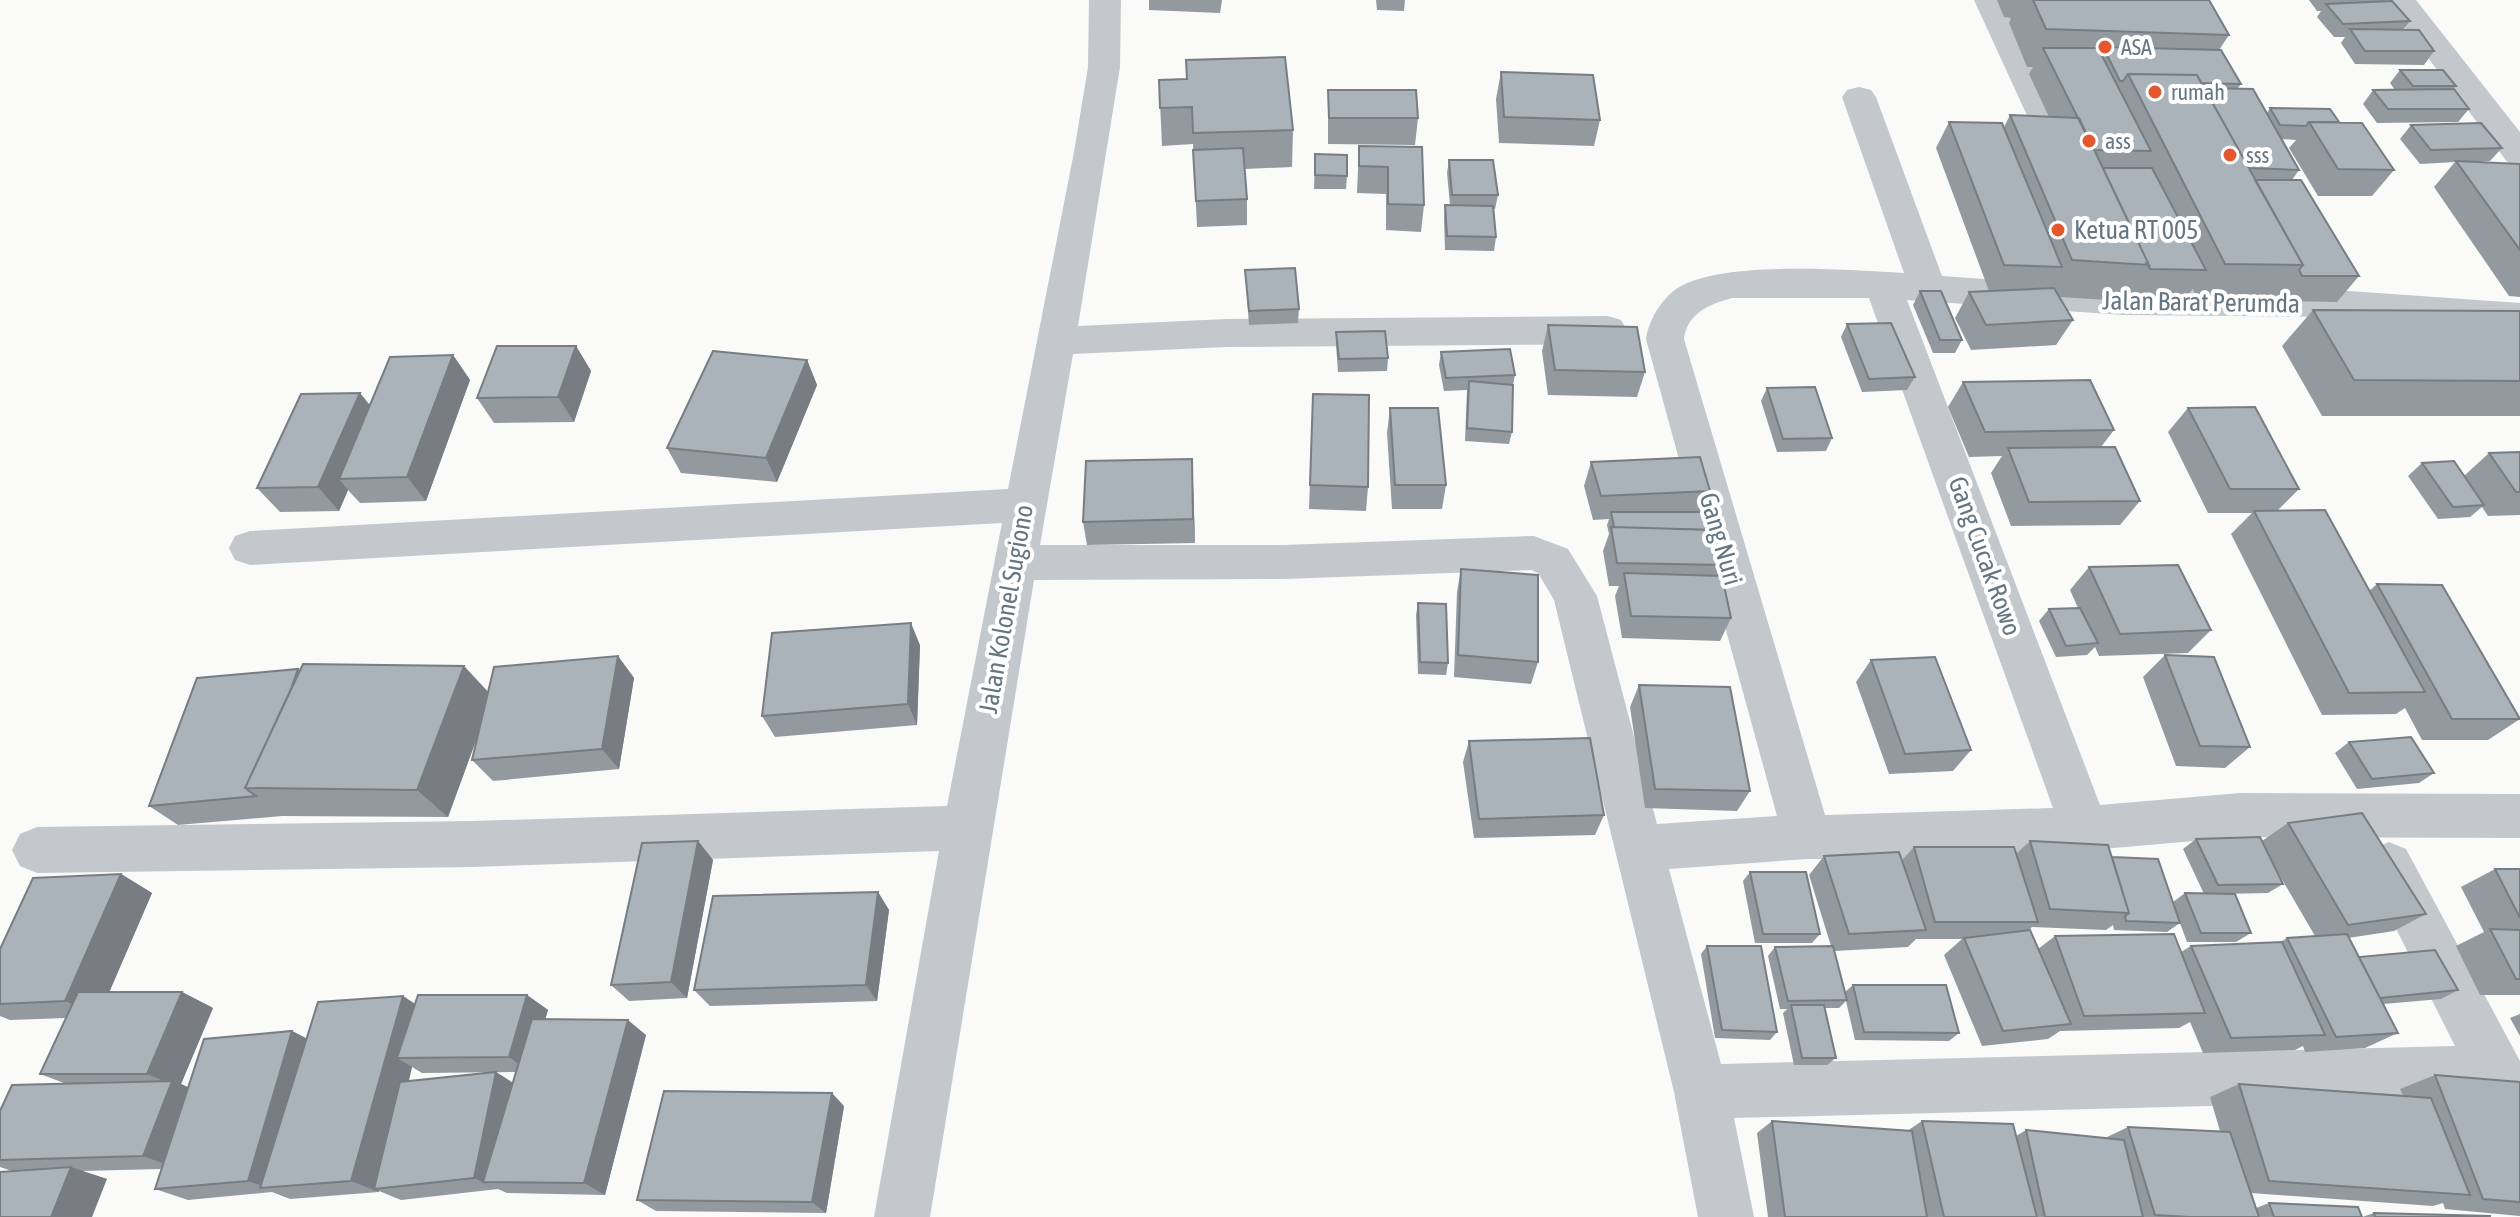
<svg xmlns="http://www.w3.org/2000/svg" width="2520" height="1217" font-family="'Asap Condensed',sans-serif">
<rect width="100%" height="100%" fill="#fafaf8"/>
<g fill="none" stroke-linecap="round" stroke-linejoin="round">
<!-- minor -->
<path fill="#c3c8cc" fill-rule="evenodd" d="M1089,0H1121L1120,67L1078,326L1226,319L1608,316L1621,320L1627,330L1621,340L1608,344L1226,347L1073,354L1040,545H1284L1534,536L1568,549L1597,596L1657,824L1777,816L1646,339C1649,319 1663,295 1683,285C1732,261 1848,270 1904,273L1842,97L1847,90L1859,87L1871,90L1876,97L1942,276L2124,289L2349,291L2520,303V329L2349,317L2124,315L1907,300L2100,805L2240,793L2520,794V838L2240,837L2068,852L1927,859H1807L1669,869L1721,1064L2455,1046L2364,865L2372,849L2389,842L2406,849L2520,1061V1144L2501,1136L2482,1099L1734,1118L1754,1217H1698L1674,1092L1554,600L1538,573L1531,570L1284,579L1034,580L930,1217H874L939,851L473,867L37,873L20,866L12,850L20,834L37,827L473,821L947,806L1002,523L250,565L235,560L229,548L235,536L250,531L1008,489L1074,152L1088,67ZM1732,298H1869L2053,808L1825,815L1684,339C1687,313 1710,304 1732,298Z
M1974,0H2006L2087,172L2082,180L2070,183L2058,180L2053,172Z
M2384,0H2416L2520,132V166L2508,163Z"/>
</g>
<!-- wall -->
<path fill="#929a9f" fill-rule="evenodd" d="M1149,0H1222L1220,13L1149,10Z
M1376,0H1405L1404,11L1377,10Z
M1997,0H2209L2229,35L2219,50L2241,84L2237,89L2267,113L2270,108L2339,122L2394,170L2372,196H2318L2289,148L2296,140L2282,139L2299,170L2292,180L2359,276L2337,302L2281,301L2278,296L2273,302L2198,300L2193,289L2187,296L2132,295L2130,292L2124,301L2060,297L2073,320L2056,345L1971,350L1955,318L1969,292L1989,291L1936,148L1949,122L2004,127L2010,115L2049,117L2029,74L2033,67H2027L2009,23L2011,18L2004,17Z
M2309,0H2386L2385,1L2410,21L2403,30L2434,51L2424,65L2355,64L2341,43L2345,37H2334L2317,17L2321,11H2317Z
M2400,70L2456,86L2453,89L2469,109L2458,122L2377,123L2363,104L2373,90H2395L2390,83Z
M1501,72L1600,120L1594,146L1499,143L1496,99Z
M1159,80L1293,130L1292,167L1245,169L1247,199V225L1197,227L1193,144L1162,146Z
M1328,90L1418,118L1415,145L1328,144Z
M2411,125L2502,148L2490,161L2477,162L2520,164V297L2509,296L2434,187L2455,162L2420,164L2400,139Z
M1359,146L1422,147L1424,205L1421,232L1386,230V194L1357,193Z
M1315,154L1347,176L1346,189H1314Z
M1449,160L1498,195L1495,209H1494L1496,237L1494,251L1445,250L1444,218L1445,205H1450L1447,173Z
M1245,270L1299,309L1298,323L1249,325Z
M1920,291L1962,340L1955,353H1933L1913,305Z
M2313,310L2520,311V416H2322L2282,346Z
M1847,324L1915,377L1907,390L1862,392L1841,337Z
M1548,325L1645,372L1637,397L1548,395L1542,351Z
M1336,332L1388,358L1387,371L1338,372L1336,345Z
M576,346L591,371L574,422L494,423L477,398Z
M1441,352L1515,375L1513,385L1512,432L1509,444L1465,441L1467,390L1444,391L1439,365Z
M453,355L470,380L426,501L360,503L348,490L339,511L280,512L257,488L360,393L370,405Z
M807,360L817,385L777,482L681,473L667,448Z
M1963,382L2114,430L2101,447L2140,501L2120,525L2011,526L1991,473L2002,456L1969,457L1948,407Z
M1767,388L1832,438L1826,451L1777,452L1761,401Z
M1313,394L1368,487L1366,511L1309,509Z
M1390,408L1446,485L1442,509H1392L1387,433Z
M2188,408L2299,489L2278,510L2369,591L2377,584L2520,719L2488,740H2422L2405,708L2396,714L2322,715L2231,534L2252,513H2208L2168,432Z
M2520,452V515L2488,516L2482,507L2470,517L2438,519L2408,476L2422,463L2464,476L2489,453Z
M1192,459L1195,543L1087,545L1083,522Z
M1591,462L1710,491L1702,512L1712,530L1724,565L1720,576L1731,618L1720,641L1622,638L1615,596L1619,586H1609L1603,551L1609,534L1607,525L1609,519L1593,520L1584,486Z
M2089,567L2211,630L2188,653L2099,656L2095,647L2087,655L2056,657L2039,621L2049,609L2078,608L2070,590Z
M1461,569L1538,662L1531,684L1454,677L1457,592Z
M1418,603L1448,663L1446,675L1418,674L1416,615Z
M920,645L917,725L775,737L762,716Z
M2165,655L2250,747L2225,768L2176,766L2143,677Z
M618,656L634,678L619,769L493,781L472,760L480,730L448,817L282,816L178,825L149,806L298,669L300,670L464,666L488,693Z
M1871,660L1971,750L1953,771L1889,774L1856,682Z
M1639,685L1750,791L1737,811L1645,808L1630,707Z
M1469,741L1604,815L1595,835L1474,838L1463,762Z
M2349,742L2434,773L2419,783L2357,789L2335,753Z
M2288,823L2426,914L2394,931L2348,938L2359,957L2458,990L2441,999L2383,1004L2398,1033L2365,1048L2305,1052L2303,1046L2295,1050L2203,1053L2190,1022L2179,1028L2060,1031L2048,1039L1982,1046L1944,955L1962,939H1916L1908,947L1834,951L1845,992L1853,985L1959,1033L1949,1041L1855,1040L1846,1001L1839,1008H1825L1836,1058L1827,1065H1794L1783,1013L1787,1009H1780L1768,956L1775,947L1831,946L1809,875L1824,856L1902,860L1914,847L2016,854L2030,841L2112,857L2173,902L2185,893L2204,894L2183,849L2196,839L2262,841ZM2273,864L2315,936L2287,938L2280,942L2191,946L2181,952L2055,936L2038,949L2029,930L2032,927L2106,930L2113,925L2114,930L2167,932L2180,923L2187,942H2236L2251,933L2221,894L2268,893L2283,884Z
M698,841L713,860L687,998L629,1001L611,985Z
M2495,869H2520V995H2480L2456,946L2484,932L2461,887Z
M1750,872L1820,934L1812,943H1755L1743,881Z
M121,874L152,893L109,992H182L213,1008L181,1084L188,1088L292,1031L306,1038L403,996L415,1004L527,995L548,1010L545,1019L646,1035L605,1195L507,1193L498,1189L401,1200L379,1191V1192L290,1199L272,1192L188,1200L155,1189L161,1169L81,1171L107,1179L12,1171L0,1167V1111L64,1083L40,1074L66,1018L10,1020L0,1016V949ZM412,1067L422,1073L516,1072L513,1083L496,1072L409,1081Z
M878,892L889,910L877,1001L710,1006L694,990Z
M1707,946L1777,1032L1770,1040L1715,1038L1701,954Z
M2520,1014V1036L2510,1018Z
M2435,1075L2520,1082V1216L2445,1209L2443,1203L2433,1206L2251,1193L2256,1208L2269,1203L2362,1217H1768L1757,1133L1772,1121L1907,1131L1922,1121L2016,1136L2026,1130L2105,1138L2128,1127L2220,1131L2210,1097L2239,1084L2403,1095L2400,1089Z
M844,1106L826,1213L656,1211L637,1200Z
M2374,1213L2490,1217H2362Z"/>
<!-- shaded-wall -->
<path fill="#777d82" d="M576,346L591,371L574,422L558,397Z
M453,355L470,380L426,501L407,477Z
M807,360L817,385L777,482L766,458Z
M360,393L379,418L339,479L348,490L339,511L318,487Z
M1192,459L1193,483L1195,543L1193,519Z
M911,623L920,645L917,725L908,704Z
M618,656L634,678L619,769L602,749Z
M464,666L492,696L448,817L417,790Z
M698,841L713,860L687,998L671,982Z
M121,874L152,893L99,1016L65,1001Z
M878,892L889,910L877,1001L866,985Z
M182,992L213,1008L181,1084L204,1094L176,1168L143,1156L171,1084L147,1074Z
M527,995L548,1010L530,1072L509,1057Z
M403,996L427,1012L397,1058L412,1067L380,1188L374,1189L379,1191V1192L351,1181Z
M628,1020L646,1035L605,1195L584,1183Z
M292,1031L320,1046L266,1187L248,1181Z
M496,1072L518,1086L483,1182L498,1190L474,1178Z
M832,1093L844,1106L826,1213L812,1202Z
M71,1167L107,1179L92,1217H51Z"/>
<!-- building -->
<path fill="#aab3b9" stroke="#777d82" stroke-width="2" d="M2033,0H2209L2229,35L2046,29Z
M2392,1L2410,21L2343,24L2326,4Z
M2350,29L2419,30L2434,51H2365Z
M2103,47L2221,50L2241,84L2201,83L2197,75L2128,74L2123,81H2120Z
M2043,48H2098L2151,151L2094,150Z
M1285,57L1293,130L1193,133L1192,107L1160,108L1159,80L1187,79L1186,60Z
M2400,70H2443L2456,86H2413Z
M1501,72L1593,75L1600,120L1504,117Z
M2128,74L2197,75L2303,265L2225,264Z
M2204,88L2253,89L2299,170L2249,168Z
M2454,89L2469,109H2388L2373,90Z
M1328,90H1416L1418,118H1329Z
M2270,108L2330,109L2339,122H2309L2306,126L2280,125Z
M2010,115L2079,118L2149,265L2072,260Z
M1949,122L2002,123L2062,267L2004,265Z
M2309,122L2362,123L2394,170L2338,169Z
M2481,123L2502,148L2431,150L2411,125Z
M1359,146L1422,147L1424,205L1388,204V167L1359,166Z
M1243,148L1247,199L1196,201L1193,150Z
M1315,154L1347,155V176L1315,175Z
M1449,160H1493L1498,195H1452Z
M2456,161L2520,164V250Z
M2103,168H2152L2206,270L2150,269L2147,264L2149,265Z
M2255,180H2301L2359,276H2302L2299,270L2303,265Z
M1445,205L1493,206L1496,237L1447,236Z
M1295,268L1299,309L1249,311L1245,270Z
M2054,288L2073,320L1986,325L1969,292Z
M1920,291H1941L1962,340H1940Z
M2313,310L2520,311V381L2354,380Z
M1891,323L1915,377L1869,379L1847,324Z
M1548,325L1637,327L1645,372L1555,370Z
M1385,331L1388,358L1339,359L1336,332Z
M497,346H576L558,397L477,398Z
M1510,349L1515,375L1446,378L1441,352Z
M713,351L807,360L766,458L667,448Z
M453,355L407,477L339,479L390,357Z
M2090,380L2114,430L1985,432L1963,382Z
M1469,381L1513,385L1512,432L1467,428Z
M1815,387L1832,438L1783,439L1767,388Z
M360,393L318,487L257,488L301,394Z
M1313,394L1369,395L1368,487L1310,485Z
M2255,407L2299,489H2230L2188,408Z
M1390,408H1438L1446,485H1395Z
M2115,447L2140,501L2029,502L2008,448Z
M2520,452V492H2516L2489,453Z
M1700,457L1710,491L1601,496L1591,462Z
M1192,459L1193,519L1083,522L1086,461Z
M2454,461L2484,505L2453,507L2422,463Z
M2325,510L2425,692L2349,693L2254,511Z
M1611,512H1707L1712,530L1614,527Z
M1611,527L1717,530L1724,565L1617,563Z
M2178,565L2211,630L2120,634L2089,567Z
M1461,569L1538,575V662L1458,655Z
M1624,573L1722,576L1731,618L1631,616Z
M2377,584L2442,585L2520,719H2452Z
M1418,603L1446,604L1448,663L1420,662Z
M2080,608L2098,643L2066,646L2049,609Z
M911,623L908,704L762,716L772,633Z
M2165,655L2214,657L2250,747L2200,746Z
M618,656L602,749L472,760L494,667Z
M1935,657L1971,750L1905,754L1871,660Z
M303,664L464,666L417,790L245,788Z
M298,669L291,689L245,788L256,796L149,806L197,678Z
M1639,685L1730,687L1750,791L1655,789Z
M2411,737L2434,773L2372,779L2349,742Z
M1590,738L1604,815L1479,819L1469,741Z
M2362,813L2426,914L2348,925L2288,823Z
M2260,837L2283,884L2218,885L2196,839Z
M698,841L671,982L611,985L642,843Z
M2030,841L2108,845L2129,913L2050,909Z
M1914,847H2014L2038,922H1935Z
M1899,852L1926,930L1849,934L1824,856Z
M2112,857L2158,859L2180,923L2126,921L2125,916L2129,913Z
M2495,869H2520V918Z
M1750,872H1806L1820,934H1763Z
M121,874L65,1001L0,1004V949L33,878Z
M878,892L866,985L694,990L713,896Z
M2185,893L2235,894L2251,933H2201Z
M2490,929L2520,930V979H2516Z
M2030,930L2071,1024L2003,1031L1964,938Z
M2174,934L2205,1013L2084,1016L2055,936Z
M2347,934L2398,1033L2336,1037L2287,938Z
M2282,942L2325,1035L2231,1038L2191,946Z
M1707,946H1761L1777,1032L1722,1030Z
M1833,946L1847,1000L1788,1001L1775,947Z
M2435,950L2458,990L2380,998L2359,957Z
M1853,985H1946L1959,1033L1864,1032Z
M78,992H182L147,1074H40Z
M418,995H527L509,1057L397,1058Z
M403,996L351,1181L260,1188L318,1002Z
M1791,1005H1824L1836,1058H1802Z
M532,1019L628,1020L584,1183L483,1182Z
M292,1031L248,1181L155,1189L204,1039Z
M496,1072L474,1178L374,1189L400,1082Z
M2435,1075L2520,1082V1202L2483,1199Z
M172,1081L143,1156L0,1160V1111L12,1085Z
M2239,1084L2431,1098L2470,1195L2269,1181Z
M664,1091L832,1093L812,1202L637,1200Z
M1772,1121L1912,1131L1927,1217H1785Z
M1922,1121L2013,1124L2037,1217H1944Z
M2128,1127L2230,1132L2259,1217H2189L2155,1215Z
M2026,1130L2124,1140L2143,1217H2045Z
M71,1167L51,1217H0V1172Z
M2269,1203L2358,1207L2362,1217H2274Z
M2374,1213L2490,1216V1217H2375Z"/>
<!-- markers -->
<g fill="#e4572e" stroke="#fff" stroke-width="3">
<circle cx="2105" cy="47" r="8"/>
<circle cx="2155" cy="92" r="8"/>
<circle cx="2089" cy="141" r="8"/>
<circle cx="2230" cy="155" r="8"/>
<circle cx="2058" cy="230" r="8"/>
</g>
<g text-anchor="middle" dominant-baseline="central" stroke-width="8" stroke-linejoin="round" paint-order="stroke">
<!-- far-poi labels -->
<g font-size="22" fill="#657683" stroke="#fff" text-anchor="start">
<text x="2121" y="47">ASA</text>
<text x="2171" y="92">rumah</text>
<text x="2105" y="141">ass</text>
<text x="2246" y="155">sss</text>
</g>
<!-- poi labels -->
<g font-size="26" fill="#657683" stroke="#fff" text-anchor="start">
<text x="2074" y="230">Ketua RT 005</text>
</g>
<!-- street labels -->
<g font-size="26" fill="#657683" stroke="#fff">
<text transform="translate(2201 302) rotate(1)">Jalan Barat Perumda</text>
<text transform="translate(1721 539) rotate(74)">Gang Nuri</text>
<text transform="translate(1985 556) rotate(70)">Gang Cucak Rowo</text>
<text transform="translate(1006 609) rotate(-80)">Jalan Kolonel Sugiono</text>
</g>
</g>
</svg>
